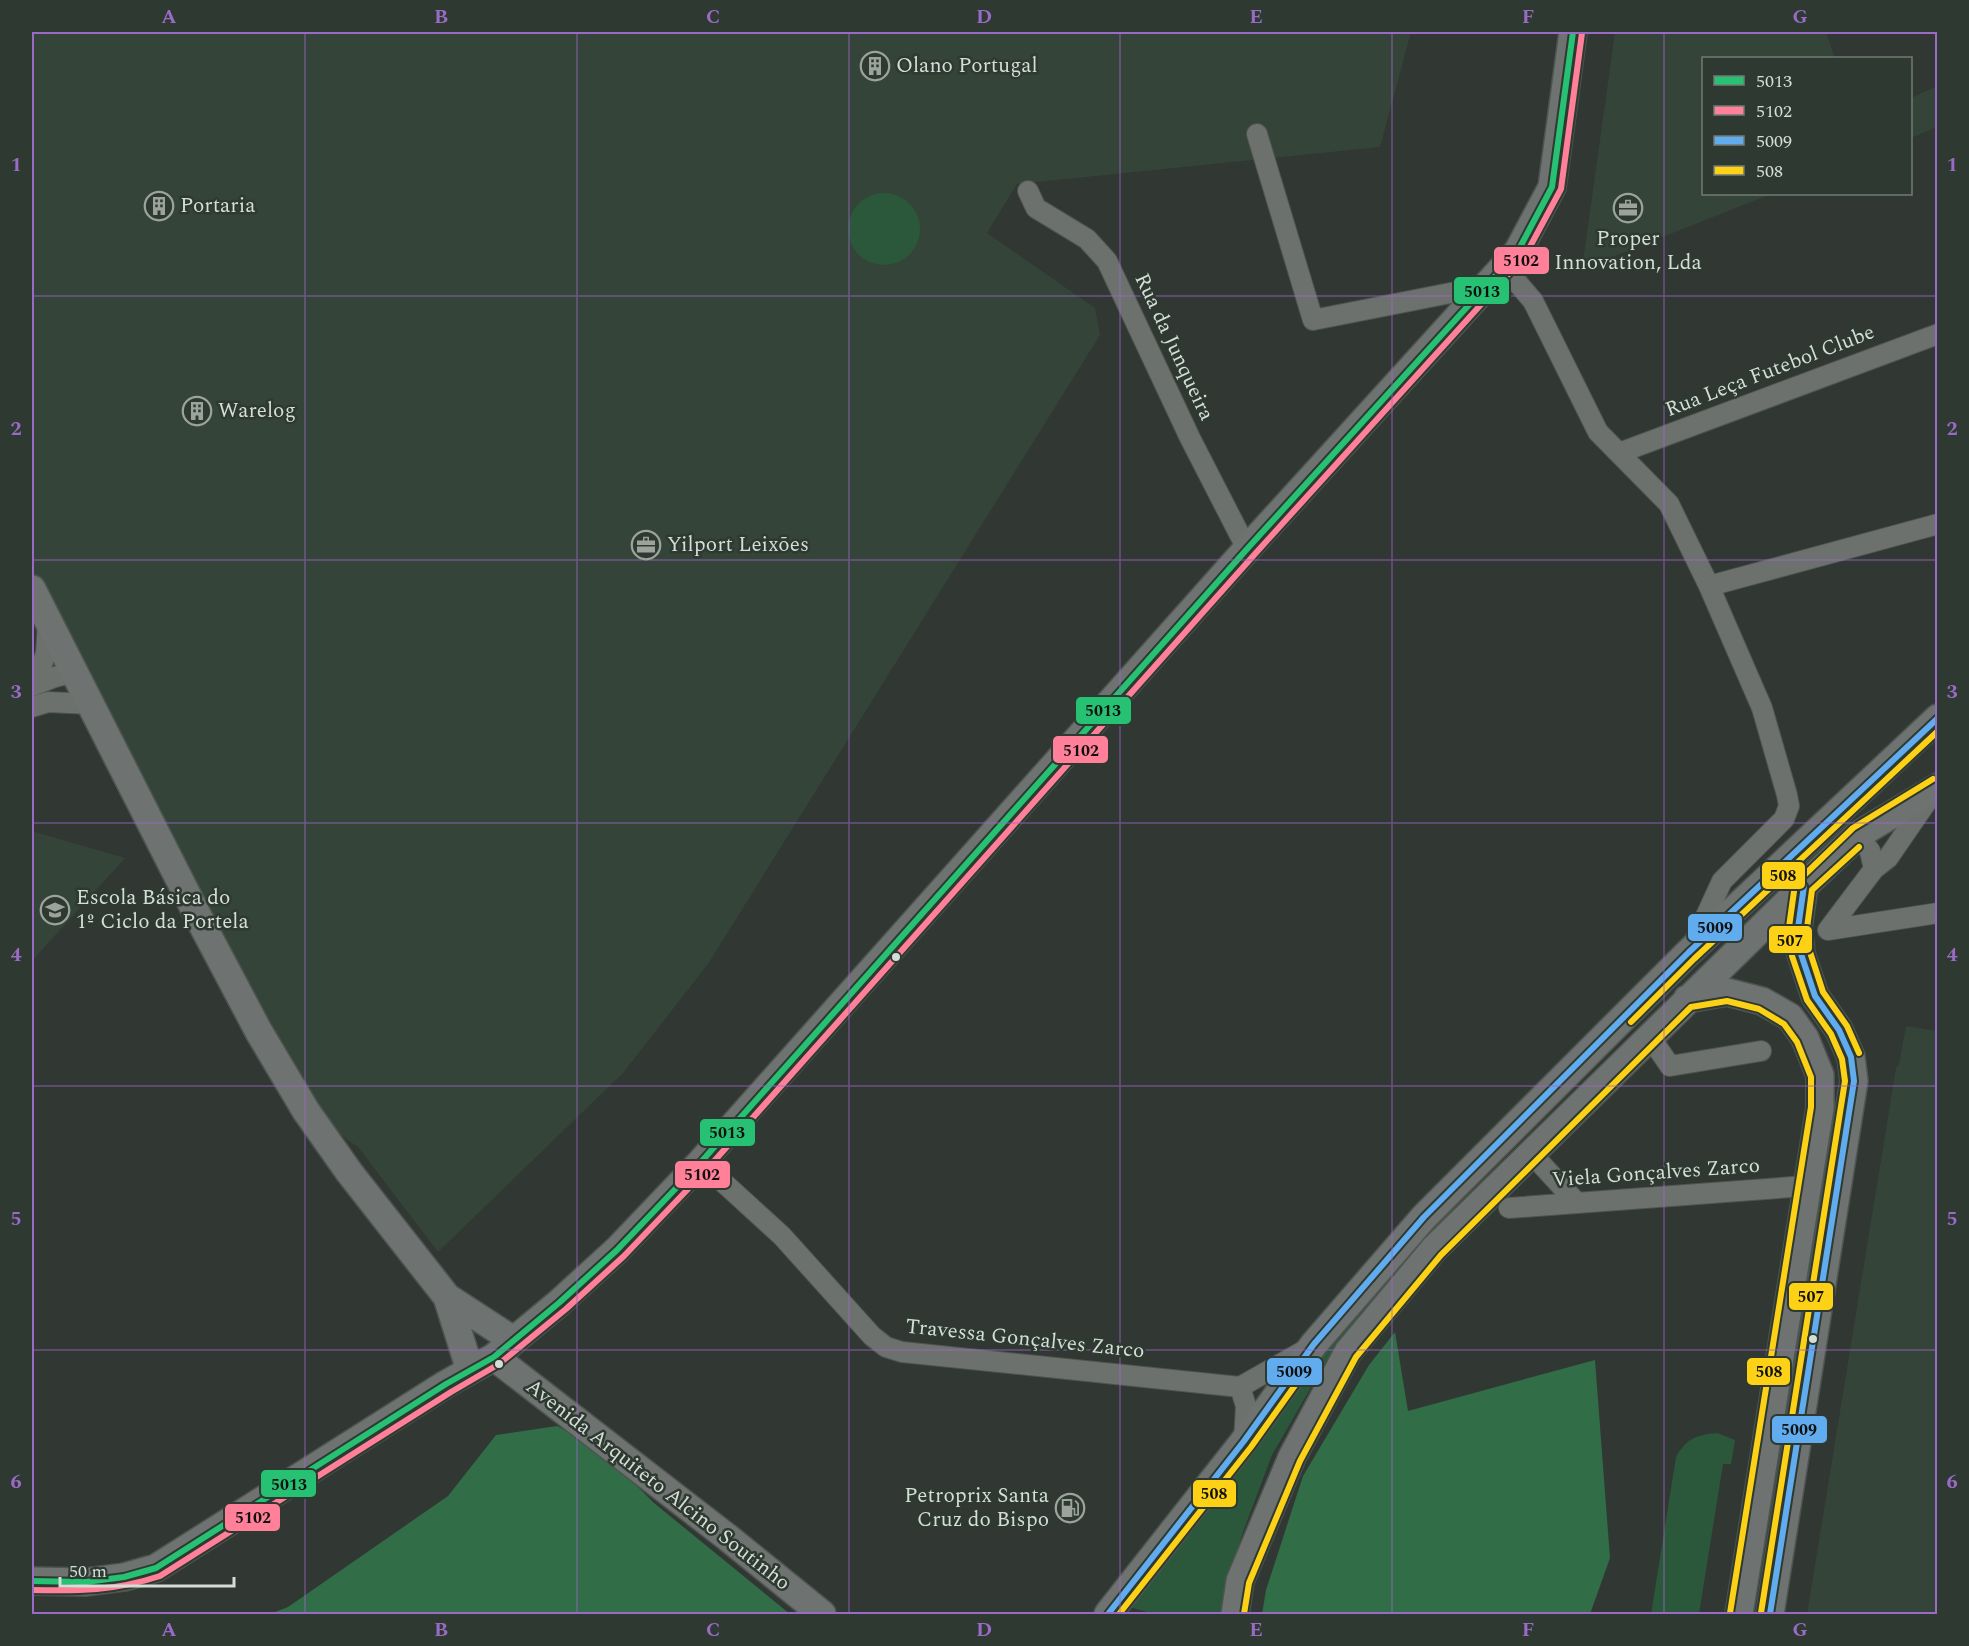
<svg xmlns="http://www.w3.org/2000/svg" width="1969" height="1646" font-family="Spectral,serif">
<rect width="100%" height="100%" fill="#313732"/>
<!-- built -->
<path fill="#344438" d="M32,32H1411L1380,147L1017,184L987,233L1095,308L1100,335L708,964L623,1073L438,1252L358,1147L306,1111L32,589Z
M1615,32H1826L1835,58H1704V194H1771L1582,269Z
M1937,86V127L1911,138V98Z
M32,831L125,858L32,961Z
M1906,1026L1937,1031V1614H1807L1896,1068L1899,1064Z"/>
<!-- green -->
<path fill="#2b583b" d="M848 229a36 36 0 1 1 72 0a36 36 0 1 1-72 0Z
M1366,1299L1369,1302L1328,1358L1272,1455L1243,1532L1224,1597L1222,1614H1154L1130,1607Z
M1717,1433L1735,1440L1731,1464H1723L1699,1614H1651L1676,1457C1687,1438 1696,1435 1717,1433Z"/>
<!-- forest -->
<path fill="#316d47" d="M1395,1332L1408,1411L1595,1360L1610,1558L1590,1614H1262L1266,1590L1303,1476L1369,1365Z
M557,1426L598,1447L654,1503L790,1614H270L288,1607L448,1496L496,1435Z"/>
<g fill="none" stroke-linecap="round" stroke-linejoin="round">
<!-- street casing -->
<g stroke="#4e5450" stroke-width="22">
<path id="street" d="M1257,134L1313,320L1486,286
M1028,191L1036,208L1087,239L1107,261L1190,438L1247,549
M1504,267L1533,301L1598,432L1669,504L1709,586L1762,708L1787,795L1789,806L1784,819L1722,881L1693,944
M1619,453L1938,334
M1709,586L1938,524
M35,684L46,653L48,623
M32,686L55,677L74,672
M32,707L48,702L90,704
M1932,794L1888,858L1874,869L1828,930L1938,913
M1858,835L1870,851L1874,869
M1650,1037L1670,1066L1761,1051
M1531,1153L1577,1203
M701,1162L782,1236L872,1336L886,1347L902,1352L1240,1387L1307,1349
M1509,1208L1806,1186
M1240,1387L1246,1406L1244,1441"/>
</g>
<!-- secondary casing -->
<g stroke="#4e5450" stroke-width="30">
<path id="secondary" d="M32,589L205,930L259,1032L306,1111L349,1172L447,1297L513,1340
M1687,999L1727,992L1762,1001L1790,1017L1805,1038L1820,1075V1108L1739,1614
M447,1297L470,1370
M494,1357L727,1537L822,1614
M32,1581L86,1582L124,1577L156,1568L446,1384L494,1357L560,1302L617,1250L701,1162L1247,549L1518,251L1552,187L1573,32
M1108,1614L1244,1441L1314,1344L1424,1217L1688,953L1938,718
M1235,1614L1240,1581L1292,1457L1348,1352L1434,1249L1804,886L1858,835L1938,787
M1770,1614L1854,1081L1851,1057L1839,1030L1815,996L1801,954L1798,928L1804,886"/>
</g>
<!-- street -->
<use href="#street" stroke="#6c716e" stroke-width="20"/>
<!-- secondary -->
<use href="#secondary" stroke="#6e7270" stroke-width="27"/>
<!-- bus-1 casing -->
<g stroke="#2e3a31" stroke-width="10">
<path id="bus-1" d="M32,1581L86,1582L124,1577L156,1568L446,1384L494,1357L560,1302L617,1250L701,1162L1247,549L1518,251L1552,187L1573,32"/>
</g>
<!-- bus-2 casing -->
<g stroke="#2e3a31" stroke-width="10">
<path id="bus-2" d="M32,1590C79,1591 115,1591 160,1576L451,1392L499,1364L566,1309L624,1256L708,1168L1254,555L1525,256L1561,189L1582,33"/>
</g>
<!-- bus-3 casing -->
<g stroke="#2e3a31" stroke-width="10">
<path id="bus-3" d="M1108,1614L1244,1441L1314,1344L1424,1217L1688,953L1938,718
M1770,1614L1854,1081L1851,1057L1839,1030L1815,996L1801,954L1798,928L1804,886"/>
</g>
<!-- bus-4 casing -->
<g stroke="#2e3a31" stroke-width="10">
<path id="bus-4" d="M1859,847L1812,890L1807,928L1810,952L1823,992L1847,1026L1859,1053
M1631,1022L1694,959L1938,731
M1119,1614L1251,1447L1306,1370
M1244,1614L1249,1583L1300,1461L1356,1357L1441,1255L1691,1007L1727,1001L1759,1009L1784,1024L1797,1042L1811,1077V1107L1730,1613"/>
</g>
<!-- bus-5 casing -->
<g stroke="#2e3a31" stroke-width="10">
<path id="bus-5" d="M1761,1613L1845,1081L1842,1059L1831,1034L1807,1000L1792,956L1789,927L1795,884L1853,828L1933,779"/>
</g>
<!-- bus-1 -->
<use href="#bus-1" stroke="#26c172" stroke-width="6"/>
<!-- bus-2 -->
<use href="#bus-2" stroke="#ff8098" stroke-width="6"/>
<!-- bus-3 -->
<use href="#bus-3" stroke="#60acee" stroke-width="6"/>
<!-- bus-4 -->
<use href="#bus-4" stroke="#fcd116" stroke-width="6"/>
<!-- bus-5 -->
<use href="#bus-5" stroke="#fcd116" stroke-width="6"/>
</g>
<!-- grid -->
<path fill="none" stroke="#9a6ac7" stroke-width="1.5" stroke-opacity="0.55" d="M305,32V1614M577,32V1614M849,32V1614M1120,32V1614M1392,32V1614M1664,32V1614M32,296H1938M32,560H1938M32,823H1938M32,1086H1938M32,1350H1938"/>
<!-- icons -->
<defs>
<g id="building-ring" transform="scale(1.5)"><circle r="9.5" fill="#2e3a31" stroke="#9ca39d" stroke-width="1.5"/><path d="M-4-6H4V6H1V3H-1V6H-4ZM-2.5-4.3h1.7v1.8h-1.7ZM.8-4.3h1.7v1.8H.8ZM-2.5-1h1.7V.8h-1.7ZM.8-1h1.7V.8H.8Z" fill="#9ca39d"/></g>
<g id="office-ring" transform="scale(1.5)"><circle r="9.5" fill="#2e3a31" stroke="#9ca39d" stroke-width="1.5"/><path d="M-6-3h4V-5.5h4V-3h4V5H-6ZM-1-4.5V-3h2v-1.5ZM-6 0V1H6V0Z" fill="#9ca39d"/></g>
<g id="school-ring" transform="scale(1.5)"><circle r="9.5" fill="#2e3a31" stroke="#9ca39d" stroke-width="1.5"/><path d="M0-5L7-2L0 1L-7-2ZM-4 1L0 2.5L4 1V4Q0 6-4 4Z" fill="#9ca39d"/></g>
<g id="fuel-ring" transform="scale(1.5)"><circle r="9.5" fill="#2e3a31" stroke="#9ca39d" stroke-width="1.5"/><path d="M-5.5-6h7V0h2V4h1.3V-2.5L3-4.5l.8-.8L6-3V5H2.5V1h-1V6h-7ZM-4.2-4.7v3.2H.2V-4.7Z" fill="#9ca39d"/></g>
</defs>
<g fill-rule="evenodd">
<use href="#building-ring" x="875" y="66"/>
<use href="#building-ring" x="159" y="206"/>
<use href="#office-ring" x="1628" y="208"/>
<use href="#building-ring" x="197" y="411"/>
<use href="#office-ring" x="646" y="545"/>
<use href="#school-ring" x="55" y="910"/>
<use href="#fuel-ring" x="1070" y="1508"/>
</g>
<!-- markers -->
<g fill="#d5ddd7" stroke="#2e3a31" stroke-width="2">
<circle cx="896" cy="957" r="5"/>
<circle cx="1813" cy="1339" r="5"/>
<circle cx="499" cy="1364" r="5"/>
</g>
<g text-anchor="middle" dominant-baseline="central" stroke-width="5" stroke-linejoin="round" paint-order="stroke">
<!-- poi labels -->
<g font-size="21" fill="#d5ddd7" stroke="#2e3a31" text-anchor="start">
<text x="896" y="66">Olano Portugal</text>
<text x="180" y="206">Portaria</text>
<text x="1628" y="239" text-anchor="middle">Proper<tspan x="1628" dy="24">Innovation, Lda</tspan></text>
<text x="218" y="411">Warelog</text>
<text x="667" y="545">Yilport Leixões</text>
<text x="76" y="898">Escola Básica do<tspan x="76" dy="24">1º Ciclo da Portela</tspan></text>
<text x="1049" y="1496" text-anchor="end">Petroprix Santa<tspan x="1049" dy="24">Cruz do Bispo</tspan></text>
</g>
<!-- street labels -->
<g font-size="21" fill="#d5ddd7" stroke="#2e3a31">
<text transform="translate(1174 347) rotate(65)">Rua da Junqueira</text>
<text transform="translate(1770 371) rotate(-21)">Rua Leça Futebol Clube</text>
<text transform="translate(1656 1173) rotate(-4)">Viela Gonçalves Zarco</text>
<text transform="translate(1025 1339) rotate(6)">Travessa Gonçalves Zarco</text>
<text transform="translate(658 1485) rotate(38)">Avenida Arquiteto Alcino Soutinho</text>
</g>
</g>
<g stroke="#2e3a31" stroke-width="2">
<rect x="1493" y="246" width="57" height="29" rx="6" fill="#ff8098"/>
<rect x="1453" y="276" width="57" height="29" rx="6" fill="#26c172"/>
<rect x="1075" y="696" width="57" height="29" rx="6" fill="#26c172"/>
<rect x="1052" y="735" width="57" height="29" rx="6" fill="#ff8098"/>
<rect x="1761" y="861" width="45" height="29" rx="6" fill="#fcd116"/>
<rect x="1687" y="913" width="56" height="29" rx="6" fill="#60acee"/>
<rect x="1768" y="925" width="45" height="29" rx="6" fill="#fcd116"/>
<rect x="699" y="1118" width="57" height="29" rx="6" fill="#26c172"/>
<rect x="674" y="1160" width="57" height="29" rx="6" fill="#ff8098"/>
<rect x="1788" y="1282" width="46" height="29" rx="6" fill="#fcd116"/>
<rect x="1266" y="1357" width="57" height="29" rx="6" fill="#60acee"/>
<rect x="1746" y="1357" width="45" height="29" rx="6" fill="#fcd116"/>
<rect x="1771" y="1415" width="57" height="29" rx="6" fill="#60acee"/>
<rect x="260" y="1469" width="57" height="29" rx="6" fill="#26c172"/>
<rect x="1192" y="1479" width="45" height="29" rx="6" fill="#fcd116"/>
<rect x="224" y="1503" width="57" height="29" rx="6" fill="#ff8098"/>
</g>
<g font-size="16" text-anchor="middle" font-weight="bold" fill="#111">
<text x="1521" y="266">5102</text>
<text x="1482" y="297">5013</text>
<text x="1103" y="716">5013</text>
<text x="1081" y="756">5102</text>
<text x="1783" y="881">508</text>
<text x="1715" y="933">5009</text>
<text x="1790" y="946">507</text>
<text x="727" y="1138">5013</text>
<text x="702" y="1180">5102</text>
<text x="1811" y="1302">507</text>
<text x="1294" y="1377">5009</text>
<text x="1769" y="1377">508</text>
<text x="1799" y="1435">5009</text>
<text x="289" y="1490">5013</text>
<text x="1214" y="1499">508</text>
<text x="253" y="1523">5102</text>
</g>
<!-- border -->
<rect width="1969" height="1646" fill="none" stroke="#2e3a31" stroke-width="66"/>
<!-- legend -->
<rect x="1702" y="57" width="210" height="138" fill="#2e3a31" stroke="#717b73" stroke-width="1.5"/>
<rect x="1714" y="76" width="30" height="9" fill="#26c172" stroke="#717b73" stroke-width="1.5"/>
<text x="1756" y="87" font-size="18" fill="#d5ddd7">5013</text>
<rect x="1714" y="106" width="30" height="9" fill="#ff8098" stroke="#717b73" stroke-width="1.5"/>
<text x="1756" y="117" font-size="18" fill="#d5ddd7">5102</text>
<rect x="1714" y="136" width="30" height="9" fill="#60acee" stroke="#717b73" stroke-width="1.5"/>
<text x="1756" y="147" font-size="18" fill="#d5ddd7">5009</text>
<rect x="1714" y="166" width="30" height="9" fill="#fcd116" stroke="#717b73" stroke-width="1.5"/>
<text x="1756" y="177" font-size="18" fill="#d5ddd7">508</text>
<!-- scale -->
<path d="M60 1577v9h174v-9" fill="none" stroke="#d5ddd7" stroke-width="3"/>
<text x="69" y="1577" font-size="18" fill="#d5ddd7" stroke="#2e3a31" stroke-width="4.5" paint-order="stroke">50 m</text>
<rect x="33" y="33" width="1903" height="1580" fill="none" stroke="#9a6ac7" stroke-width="2"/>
<g font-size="20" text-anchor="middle" font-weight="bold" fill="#9a6ac7">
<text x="169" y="23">A</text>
<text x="441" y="23">B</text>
<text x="713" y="23">C</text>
<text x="984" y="23">D</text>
<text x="1256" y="23">E</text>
<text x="1528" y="23">F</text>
<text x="1800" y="23">G</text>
<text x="16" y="171">1</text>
<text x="1952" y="171">1</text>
<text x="16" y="435">2</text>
<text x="1952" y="435">2</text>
<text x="16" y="698">3</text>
<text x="1952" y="698">3</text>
<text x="16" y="961">4</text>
<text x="1952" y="961">4</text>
<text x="16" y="1225">5</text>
<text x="1952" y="1225">5</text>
<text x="16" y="1488">6</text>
<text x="1952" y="1488">6</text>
<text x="169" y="1636">A</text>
<text x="441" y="1636">B</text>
<text x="713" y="1636">C</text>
<text x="984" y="1636">D</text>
<text x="1256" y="1636">E</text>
<text x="1528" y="1636">F</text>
<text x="1800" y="1636">G</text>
</g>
</svg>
